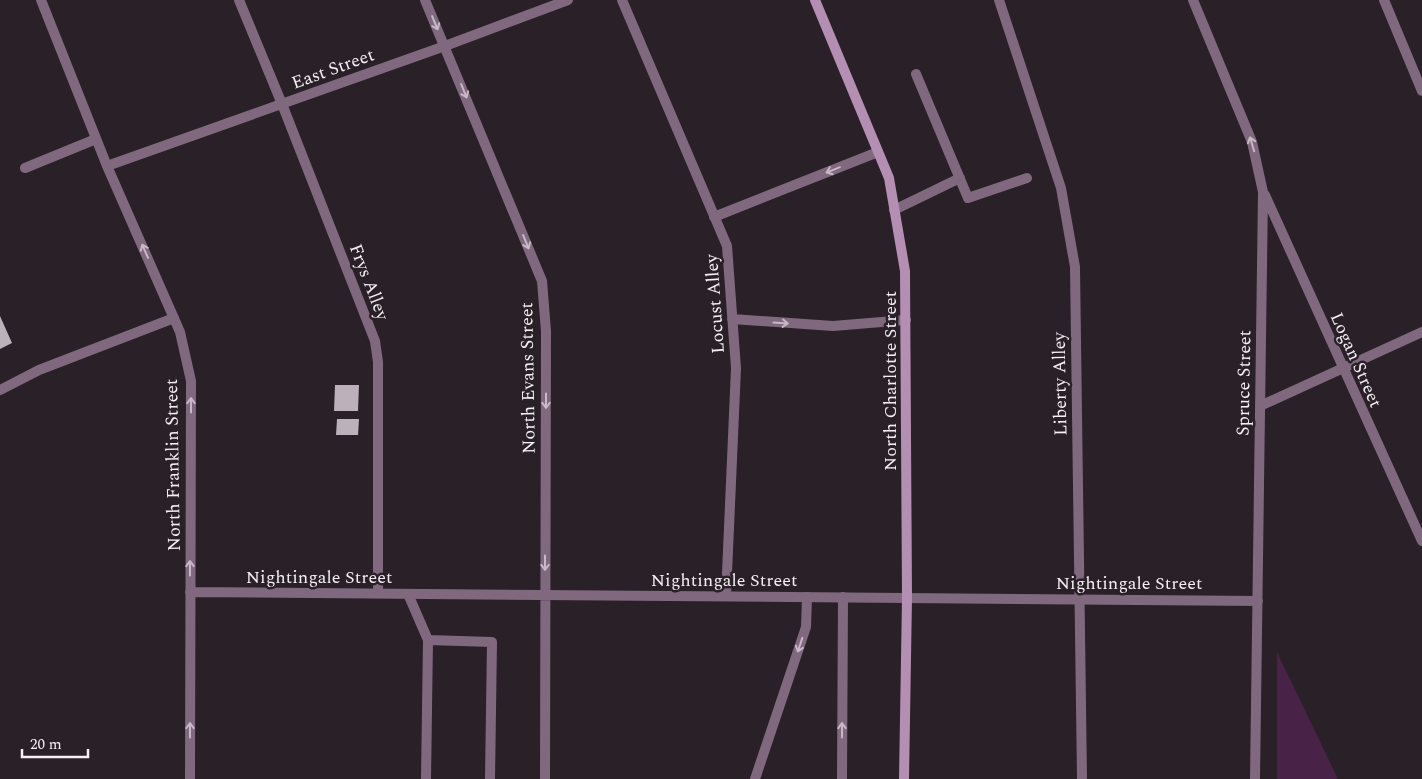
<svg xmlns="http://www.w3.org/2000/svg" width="1422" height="779" font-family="Spectral,serif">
<rect width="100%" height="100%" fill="#292028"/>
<!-- green -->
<path fill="#482247" d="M1277,652L1338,779H1277Z"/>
<!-- building -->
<path fill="#bcb0bb" d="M0,316L12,343L0,349Z
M335,385H359L358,411H334Z
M337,419H359L358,435H336Z"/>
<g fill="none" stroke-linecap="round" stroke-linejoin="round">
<!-- service -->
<path stroke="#80687e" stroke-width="10" d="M239,0L282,104L375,341L378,362V593
M622,0L727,246L736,368L726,596
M999,0L1061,188L1075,267L1082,779
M1384,0L1422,91
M916,74L968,198L1027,178
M25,168L96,139
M894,210L960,178
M714,217L878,152
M732,319L833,326L906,320
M0,390L39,370L174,318
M408,594L428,640L426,779
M428,640L492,642L490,779
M755,779L806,627L807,597
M842,779L843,597"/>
<!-- minor -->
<path stroke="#80687e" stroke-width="10" d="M41,0L107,166L180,332L191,381L190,779
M425,0L542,281L546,331L545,779
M1193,0L1252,142L1263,192L1255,779
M107,166L445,46L568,0
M1265,195L1422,541
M1260,406L1422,332
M190,592L1258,601"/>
<!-- secondary -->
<path stroke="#b58eb3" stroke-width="10" d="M815,0L889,178L905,271L907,598L904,779"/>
</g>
<!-- one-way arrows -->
<defs><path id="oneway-shaft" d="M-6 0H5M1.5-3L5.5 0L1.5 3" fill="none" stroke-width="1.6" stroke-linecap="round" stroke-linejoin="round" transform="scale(1.25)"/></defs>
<g stroke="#c7b9c5">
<use href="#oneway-shaft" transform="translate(435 23) rotate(67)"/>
<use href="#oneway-shaft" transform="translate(464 91) rotate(68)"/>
<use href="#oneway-shaft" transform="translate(1252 144) rotate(-107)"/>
<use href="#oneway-shaft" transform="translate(833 170) rotate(158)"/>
<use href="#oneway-shaft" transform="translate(526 242) rotate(68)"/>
<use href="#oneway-shaft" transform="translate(145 251) rotate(-114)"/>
<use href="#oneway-shaft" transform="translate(781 323) rotate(4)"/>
<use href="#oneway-shaft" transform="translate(546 401) rotate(90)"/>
<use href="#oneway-shaft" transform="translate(191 405) rotate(-90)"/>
<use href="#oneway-shaft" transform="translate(545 563) rotate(90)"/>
<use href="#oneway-shaft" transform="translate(190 568) rotate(-90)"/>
<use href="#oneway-shaft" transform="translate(800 645) rotate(108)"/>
<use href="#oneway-shaft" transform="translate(190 730) rotate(-90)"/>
<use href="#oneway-shaft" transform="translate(842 730) rotate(-90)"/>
</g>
<g text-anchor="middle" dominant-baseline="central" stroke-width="5" stroke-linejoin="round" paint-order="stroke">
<!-- street labels -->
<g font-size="18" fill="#f6eff5" stroke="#292028">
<text transform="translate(333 69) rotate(-20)">East Street</text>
<text transform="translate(369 282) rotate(69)">Frys Alley</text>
<text transform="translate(715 304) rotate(-94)">Locust Alley</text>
<text transform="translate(1356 360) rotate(66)">Logan Street</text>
<text transform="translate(528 378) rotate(-91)">North Evans Street</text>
<text transform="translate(890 381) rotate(-90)">North Charlotte Street</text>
<text transform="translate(1244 383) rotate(-89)">Spruce Street</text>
<text transform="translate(1060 384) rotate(-91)">Liberty Alley</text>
<text transform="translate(173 465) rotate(-91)">North Franklin Street</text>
<text x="319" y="577">Nightingale Street</text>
<text x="724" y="580">Nightingale Street</text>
<text x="1129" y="583">Nightingale Street</text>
</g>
</g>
<!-- scale -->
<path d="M22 749v8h66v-8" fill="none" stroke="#f6eff5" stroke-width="2.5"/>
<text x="30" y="749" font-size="15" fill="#f6eff5" stroke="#292028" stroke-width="4" paint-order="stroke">20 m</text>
</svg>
